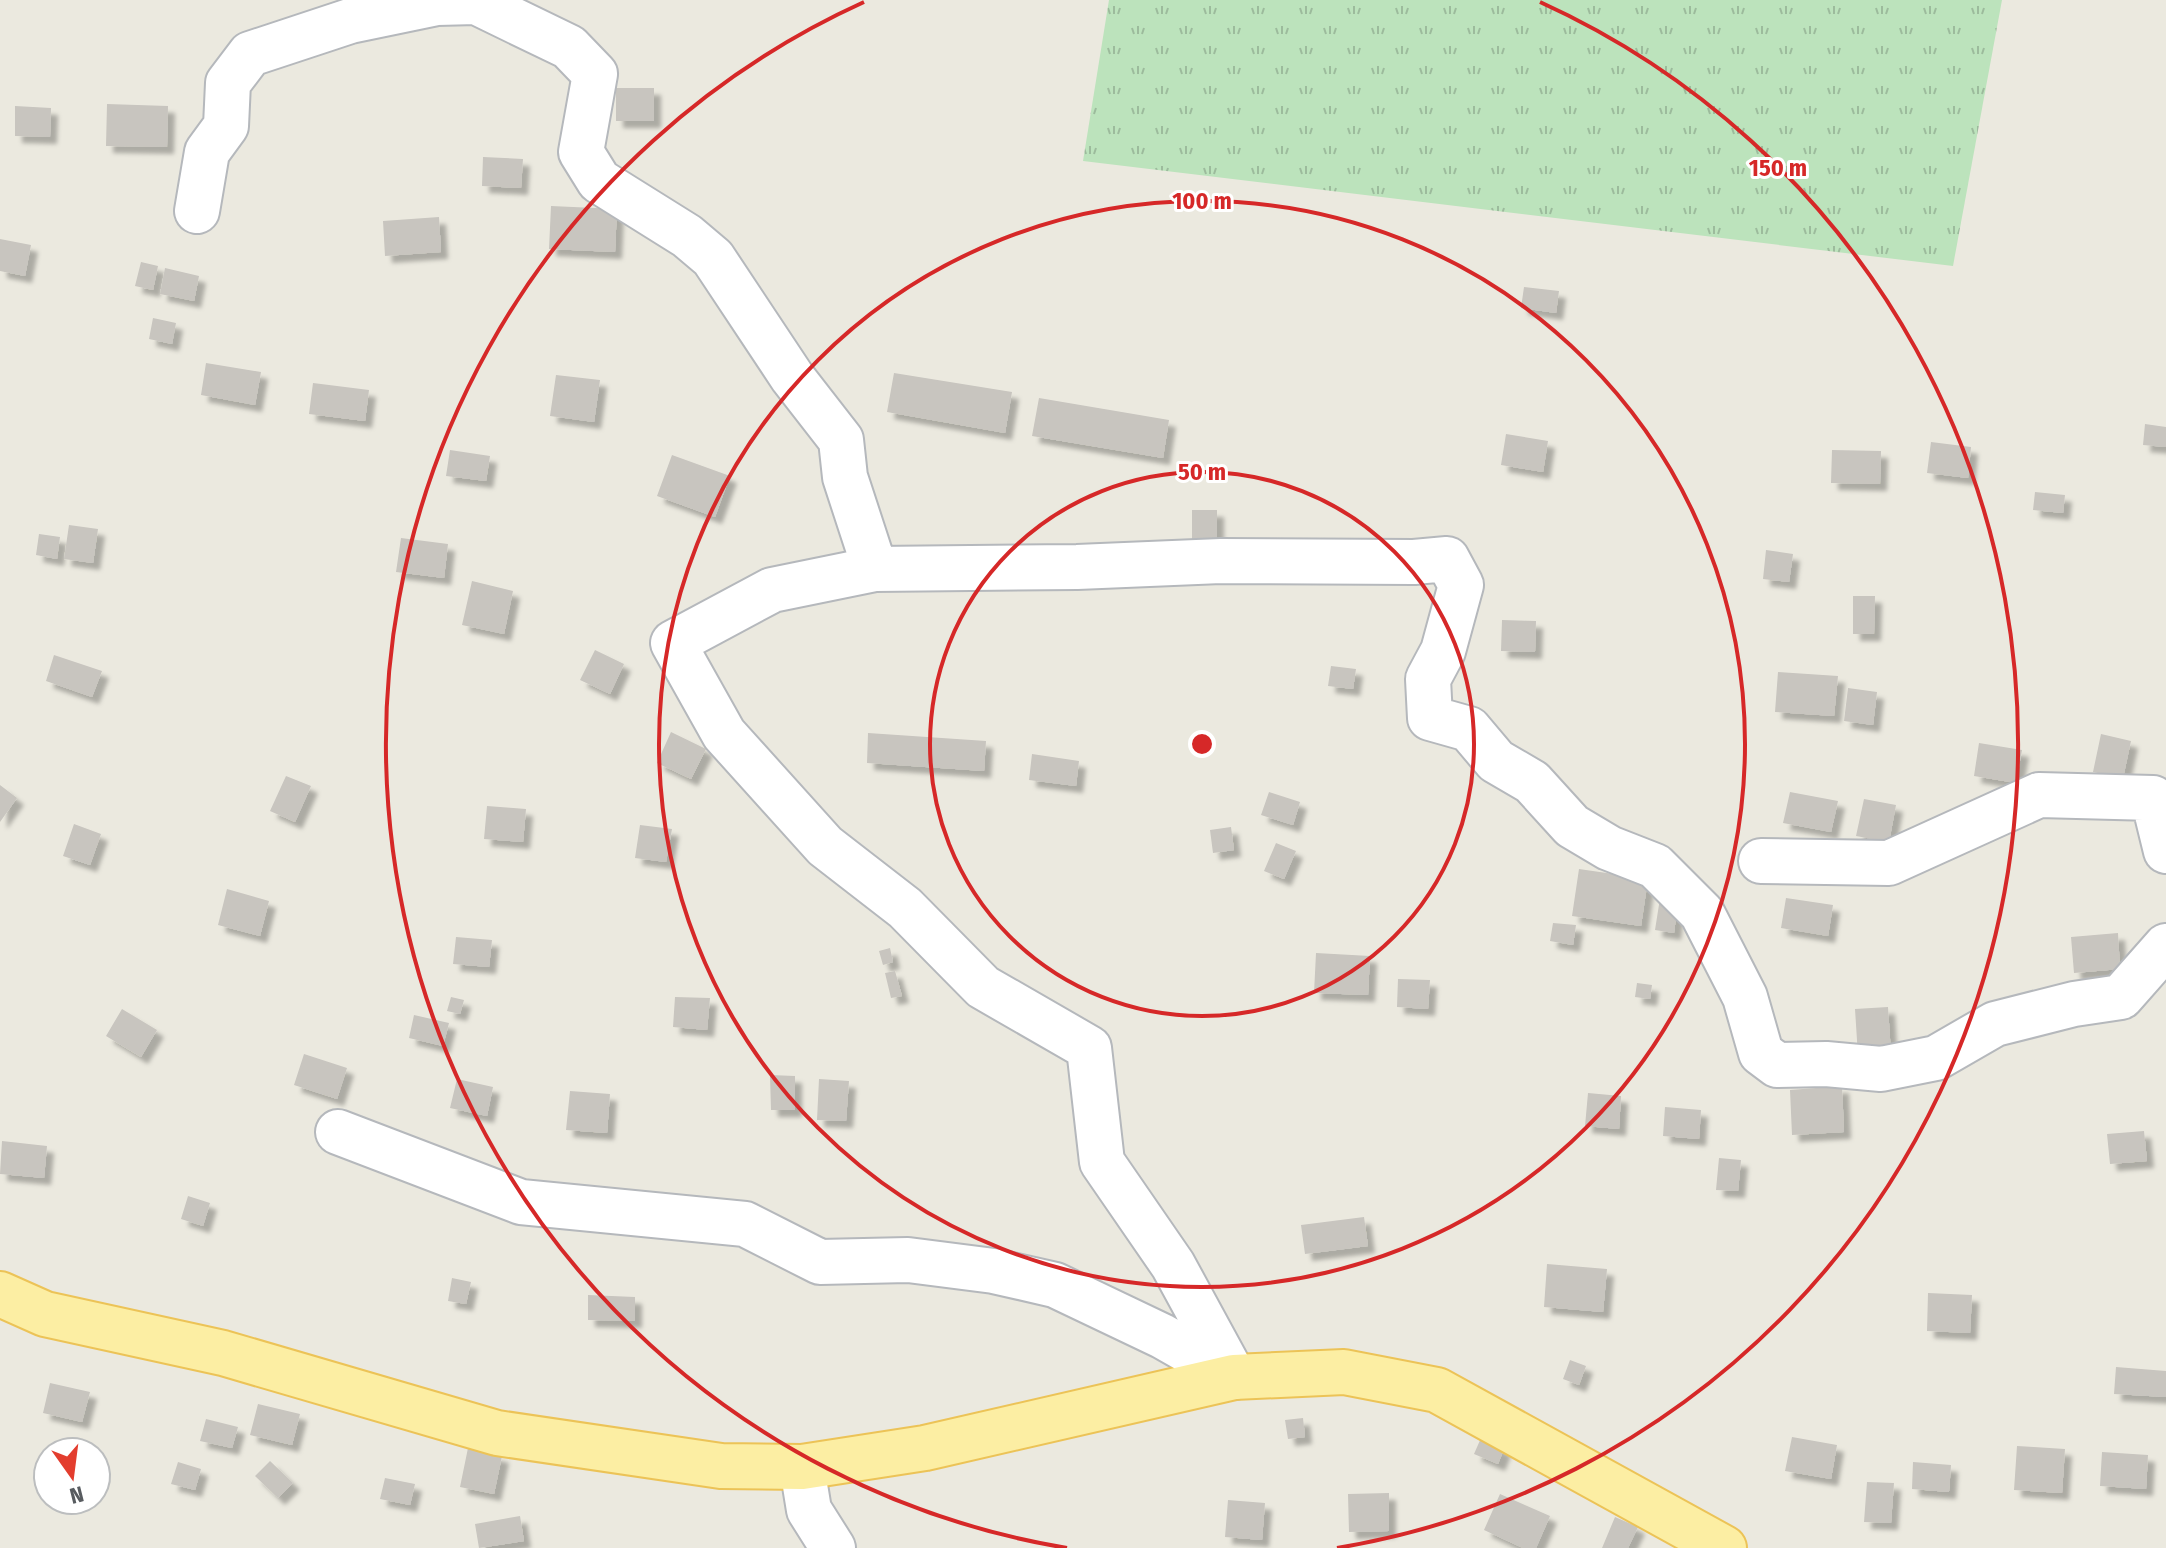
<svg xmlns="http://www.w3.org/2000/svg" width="2166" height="1548" font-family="'Fira Sans Condensed',sans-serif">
<defs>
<pattern id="grass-tufts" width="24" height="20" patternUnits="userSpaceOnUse" patternTransform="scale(2)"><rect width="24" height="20" fill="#bce3bc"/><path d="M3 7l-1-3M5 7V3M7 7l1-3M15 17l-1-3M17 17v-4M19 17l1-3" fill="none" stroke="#9cbb9c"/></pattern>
<filter id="shadow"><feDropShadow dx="7" dy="7" stdDeviation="2" flood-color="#0004"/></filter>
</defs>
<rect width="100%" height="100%" fill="#ebe9df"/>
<!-- grass -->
<path fill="url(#grass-tufts)" d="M1109,0H2002L1953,266L1083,161Z"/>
<!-- building -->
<path fill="#c8c5bf" filter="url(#shadow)" d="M616,88H654V121H616Z
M107,104L168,106L167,147L106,146Z
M15,106L51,108L50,137L15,136Z
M483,157L523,159L521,188L482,186Z
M551,206L617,209L615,252L549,249Z
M439,217L441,252L385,256L383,221Z
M0,239L31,245L25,276L0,271Z
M141,262L158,266L153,290L135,286Z
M165,268L199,276L194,301L160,294Z
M1524,287L1559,291L1556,313L1521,308Z
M153,318L176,323L172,344L149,339Z
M206,363L261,372L255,405L201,395Z
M894,373L1012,392L1005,433L887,412Z
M556,375L600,380L594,422L550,416Z
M313,383L369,390L365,421L309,414Z
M1039,398L1169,420L1163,458L1032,436Z
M2145,424L2166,427V447L2143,445Z
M1506,434L1548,441L1543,472L1501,465Z
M1931,442L1971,447L1968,478L1927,473Z
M450,450L490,456L486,481L446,476Z
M1832,450L1881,451L1880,484L1831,483Z
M672,455L730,476L715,517L657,496Z
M2035,492L2065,495L2063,513L2033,510Z
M1192,510H1217V543H1192Z
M69,525L98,529L93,563L64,559Z
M39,534L60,537L57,559L36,555Z
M401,538L448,544L444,578L396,572Z
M1766,550L1793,554L1789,582L1763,579Z
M472,581L513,591L504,634L462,625Z
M1853,596H1875L1874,634H1853Z
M1502,620L1536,621L1535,652L1501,651Z
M595,650L624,664L610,694L580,680Z
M54,655L102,671L92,697L46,681Z
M1331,666L1356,669L1353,689L1328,686Z
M1778,672L1838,676L1834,716L1775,712Z
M1848,688L1877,692L1873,725L1844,721Z
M671,732L706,749L691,779L657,763Z
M868,733L986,741L984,771L867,763Z
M2101,734L2131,741L2123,778L2093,772Z
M1979,743L2022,750L2016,783L1974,776Z
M1032,754L1079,761L1076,786L1029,780Z
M286,776L311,786L295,822L270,811Z
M0,785L17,798L0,822Z
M1269,792L1300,802L1293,825L1261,815Z
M1790,792L1838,801L1831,832L1783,823Z
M1864,799L1896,805L1889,842L1856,836Z
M487,806L526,809L523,842L484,839Z
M74,824L101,834L90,865L63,856Z
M640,825L672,829L666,862L635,858Z
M1231,827L1234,850L1213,853L1210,830Z
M1276,843L1296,851L1284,879L1264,871Z
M1579,869L1648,879L1641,926L1572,916Z
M227,889L269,901L260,936L218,925Z
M1661,892L1679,895L1674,933L1655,930Z
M1786,898L1833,905L1828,936L1781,928Z
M1553,923L1576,925L1573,945L1550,941Z
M2118,933L2120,969L2074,973L2071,937Z
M456,937L492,940L489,967L453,964Z
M890,948L893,962L883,965L879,951Z
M1316,953L1370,956L1368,995L1314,993Z
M895,971L902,996L891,998L885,973Z
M1398,979L1430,980L1428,1009L1397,1007Z
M1637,983L1652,985L1650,999L1635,997Z
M451,997L464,1000L460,1014L447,1011Z
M675,997L710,998L707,1030L673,1027Z
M1888,1007L1891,1054L1858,1056L1855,1009Z
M122,1009L157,1030L141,1057L106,1036Z
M414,1015L449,1023L443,1046L409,1038Z
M304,1054L347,1068L337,1099L294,1085Z
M770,1075L795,1076V1110H771Z
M457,1079L493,1087L487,1116L450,1108Z
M819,1079L849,1081L846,1121L817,1120Z
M1842,1086L1844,1132L1792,1135L1790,1090Z
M570,1091L610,1094L607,1133L566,1130Z
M1588,1093L1621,1096L1619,1129L1585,1126Z
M1665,1107L1701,1110L1699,1139L1663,1136Z
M2144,1131L2147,1161L2110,1164L2107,1134Z
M2,1141L47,1146L44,1178L0,1174Z
M1719,1158L1741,1160L1738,1191L1716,1190Z
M188,1196L210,1203L203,1226L181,1219Z
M1364,1217L1368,1246L1305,1254L1301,1225Z
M1547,1264L1607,1269L1603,1312L1544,1307Z
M452,1278L471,1282L466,1304L448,1301Z
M1928,1293L1972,1295L1970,1333L1927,1331Z
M588,1295L635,1297V1321L588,1320Z
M1570,1360L1586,1366L1579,1385L1563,1379Z
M2116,1367L2166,1371V1397L2114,1394Z
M50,1383L90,1392L82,1422L43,1413Z
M258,1404L300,1414L292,1445L250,1435Z
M1303,1418L1305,1437L1288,1439L1285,1420Z
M206,1419L238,1427L232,1448L200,1441Z
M1792,1437L1837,1445L1831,1479L1785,1471Z
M1481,1438L1504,1449L1498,1464L1474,1454Z
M2017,1446L2065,1449L2062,1493L2014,1490Z
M468,1448L502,1456L494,1494L460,1487Z
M2102,1452L2148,1455L2146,1489L2100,1486Z
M270,1461L293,1483L278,1498L255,1476Z
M178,1462L201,1469L195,1490L171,1484Z
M1913,1462L1951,1465L1949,1492L1912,1489Z
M385,1478L415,1484L410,1505L380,1499Z
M1867,1482L1894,1483L1891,1523L1864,1522Z
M1389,1493V1531L1349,1532L1348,1494Z
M1500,1494L1550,1516L1536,1548H1523L1484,1530Z
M1228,1500L1265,1503L1262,1540L1225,1537Z
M520,1516L524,1541L479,1548L475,1524Z
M1615,1517L1638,1527L1628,1548H1602Z"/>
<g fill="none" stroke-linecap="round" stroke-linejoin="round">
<!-- minor casing -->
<g stroke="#b5b8bc" stroke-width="48">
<path id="minor" d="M197,211L207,152L226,126L228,83L250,54L350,21L437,3L476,2L569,47L595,74L581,152L599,181L687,236L713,258L792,377L841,440L845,477L875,569
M1761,861L1889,863L2039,795L2153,798L2166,851
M338,1132L521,1202L745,1224L820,1262L908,1260L994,1271L1055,1285L1162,1336L1234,1377
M1234,1377L1173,1265L1102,1162L1089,1048L983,987L905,908L825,846L724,734L673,643L772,590L875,569L1077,567L1221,561L1414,562L1447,559L1461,585L1443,651L1428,679L1430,718L1469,729L1496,761L1532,782L1572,826L1609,848L1655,866L1702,913L1745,997L1761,1053L1777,1065L1826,1064L1881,1069L1936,1058L1995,1024L2074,1004L2121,997L2166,946
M802,1467L809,1510L833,1548"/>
</g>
<!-- major casing -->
<g stroke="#ecc357" stroke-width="48">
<path id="major" d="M0,1294L45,1314L223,1353L497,1433L721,1466L802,1467L925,1448L1234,1377L1344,1372L1437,1390L1724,1548"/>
</g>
<!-- minor -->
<use href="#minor" stroke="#fff" stroke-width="44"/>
<!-- major -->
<use href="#major" stroke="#fceea3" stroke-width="44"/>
</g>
<!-- distance rings -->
<g fill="none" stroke="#d62828" stroke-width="4">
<circle cx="1202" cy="744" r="272"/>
<circle cx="1202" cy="744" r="543"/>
<path d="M1067 1548A815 815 0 0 1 864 2M1540 2A815 815 0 0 1 1337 1548"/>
</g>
<circle cx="1202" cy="744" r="12" fill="#d62828" stroke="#fff" stroke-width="4"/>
<g font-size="24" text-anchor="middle" font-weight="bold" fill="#d62828" stroke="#fff" stroke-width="6" stroke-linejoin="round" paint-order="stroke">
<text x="1778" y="176">150 m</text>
<text x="1202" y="209">100 m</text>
<text x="1202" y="480">50 m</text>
</g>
<!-- north arrow -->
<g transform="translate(72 1476) rotate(166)"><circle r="38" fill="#ffffff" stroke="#bcbebf" stroke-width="2"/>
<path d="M0-6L14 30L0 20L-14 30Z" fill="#e33d2e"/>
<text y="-12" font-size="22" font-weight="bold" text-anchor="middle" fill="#585c60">N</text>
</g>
</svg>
